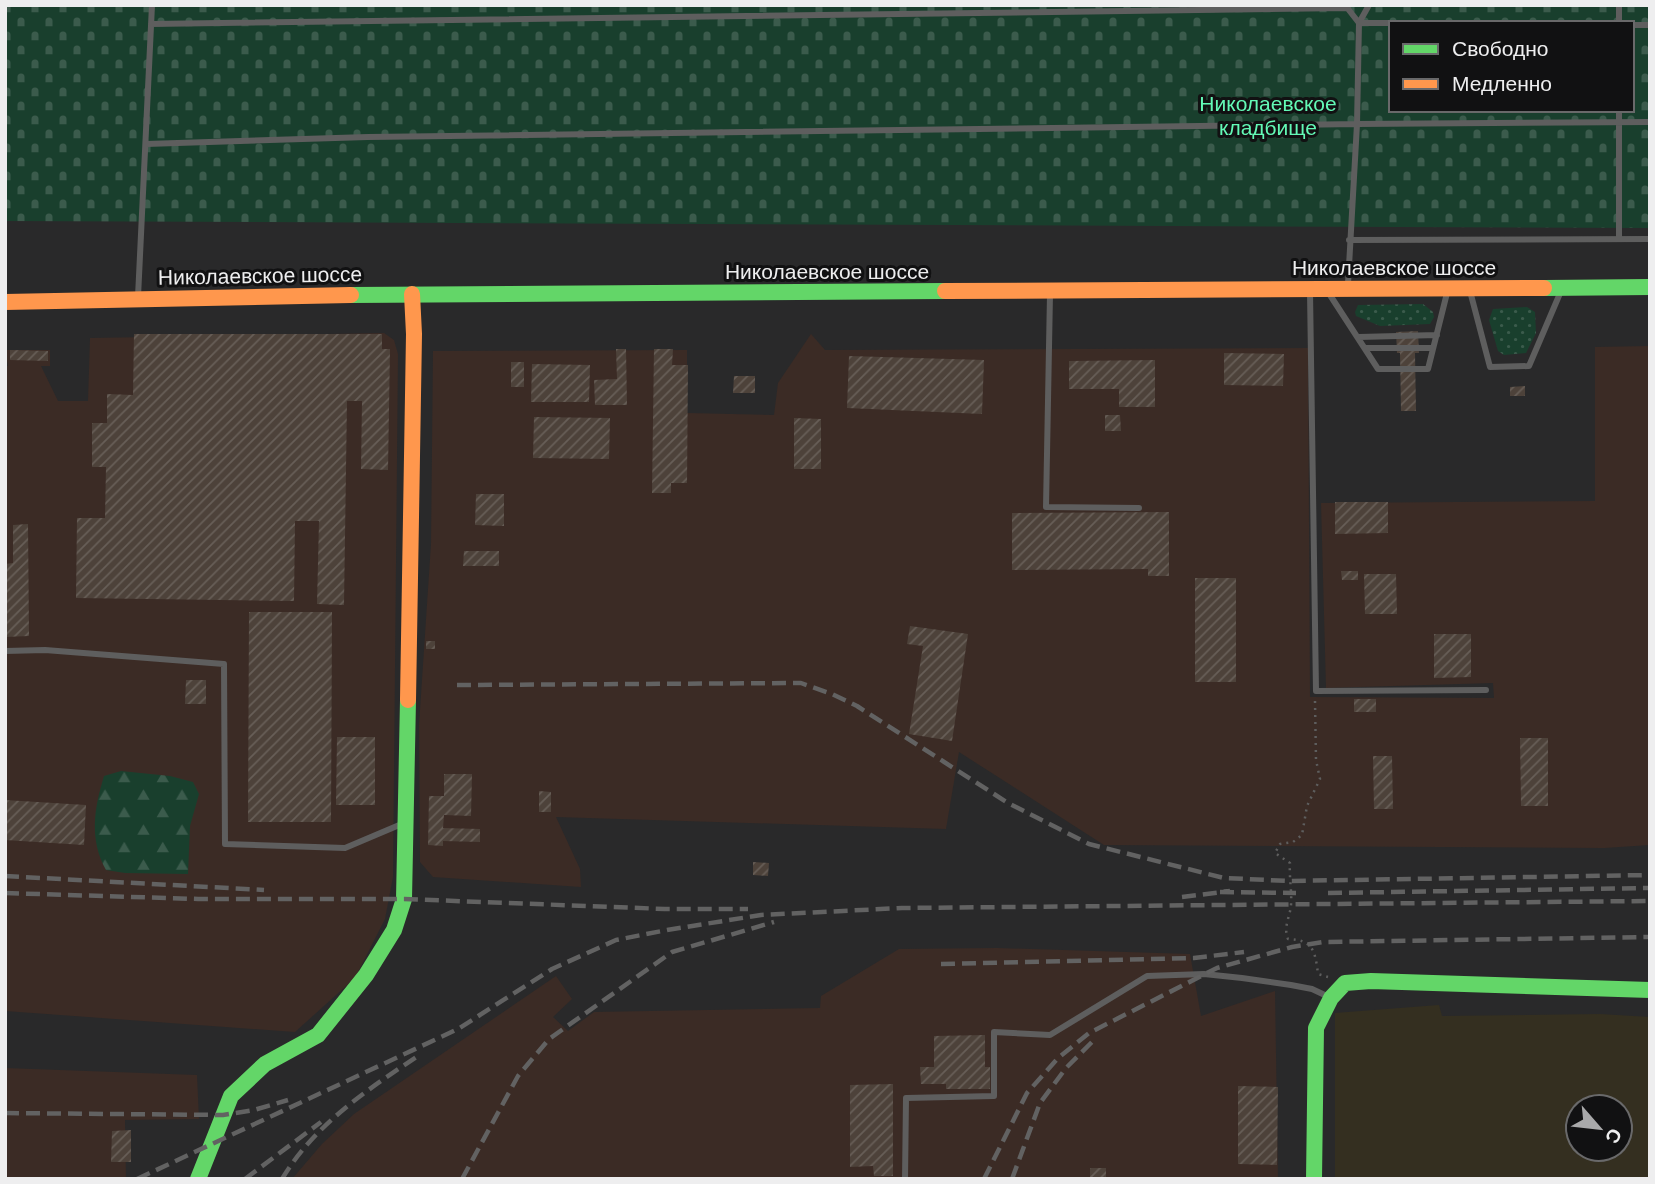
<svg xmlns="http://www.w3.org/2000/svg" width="1655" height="1184" font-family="'DM Sans',sans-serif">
<defs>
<pattern id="grass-dots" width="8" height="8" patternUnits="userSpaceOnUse" patternTransform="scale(1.75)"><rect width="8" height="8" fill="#193f2d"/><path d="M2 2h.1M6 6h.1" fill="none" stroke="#3b5b4c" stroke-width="1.8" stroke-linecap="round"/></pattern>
<pattern id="forest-firs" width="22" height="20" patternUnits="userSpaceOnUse" patternTransform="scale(1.75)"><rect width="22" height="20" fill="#193f2d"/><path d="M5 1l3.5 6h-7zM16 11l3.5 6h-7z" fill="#3b5b4c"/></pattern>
<pattern id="cemetery-stones" width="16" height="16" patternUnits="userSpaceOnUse" patternTransform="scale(1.75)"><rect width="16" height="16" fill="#193f2d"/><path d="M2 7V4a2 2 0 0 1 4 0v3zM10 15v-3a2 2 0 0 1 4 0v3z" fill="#3b5b4c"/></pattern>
<pattern id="building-hatch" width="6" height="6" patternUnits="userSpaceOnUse" patternTransform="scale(1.75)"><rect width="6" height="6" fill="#4d423a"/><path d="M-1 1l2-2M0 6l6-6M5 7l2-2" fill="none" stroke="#675e57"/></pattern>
</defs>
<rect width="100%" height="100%" fill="#29292a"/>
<!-- commercial -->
<path fill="#342f20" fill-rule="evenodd" d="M1439,1005L1442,1016L1600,1014L1650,1017V1179H1335V1013ZM1578,1107H1620V1149H1578Z"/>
<!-- industrial -->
<path fill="#3b2b25" d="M384,333L394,340L398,354L393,877L385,919L355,978L295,1032L5,1011V366H8L5,350H50V366H41L58,401H88L90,338Z
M811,334L825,350L1308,348L1310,697L1494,698L1493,683L1326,688L1321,503L1595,501V347L1650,346V845L1604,848L1104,845L959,752L946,829L556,817L580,869L581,887L433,877L420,862L419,725L431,544L433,351L687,350V413L774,415L778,383Z
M997,948L1190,954L1201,1016L1275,991L1278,1179H292L322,1144L354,1114L556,976L572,999L553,1017L568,1031L594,1012L820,1008L821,996L899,949Z
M5,1068L197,1075L199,1119L125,1120L126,1179H5Z"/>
<!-- grass -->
<path fill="url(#grass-dots)" d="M1423,304L1433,312L1434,317L1430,324L1380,326L1356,316L1355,312L1358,305Z
M1527,307L1535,312L1536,333L1526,353L1504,355L1498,351L1489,320L1493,309Z"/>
<!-- forest -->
<path fill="url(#forest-firs)" d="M121,771L170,776L193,782L199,794L190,826L188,874L125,873L106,870C89,839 94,809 104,776Z"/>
<!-- cemetery -->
<path fill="url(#cemetery-stones)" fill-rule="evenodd" d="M5,5H1650V228L5,221ZM1391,23H1632V110H1391Z"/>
<!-- building -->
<path fill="url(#building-hatch)" d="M1418,331L1419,353H1415L1416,411H1401L1400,353H1397L1396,332Z
M134,334H382V349H390L388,470L361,469L362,401H347L344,605L317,604L319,521H295L294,601L76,598L77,518H105L106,467H92V423H107V394L133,395Z
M616,349H626L627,405H595L594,380L617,379Z
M654,349H673L672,365H688L687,483H671V493H652Z
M10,350L48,351V361L10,360Z
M1224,353L1284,354L1283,386L1224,385Z
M849,356L984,360L982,414L847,408Z
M1155,360V407H1119V389H1069V361Z
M511,362H524V387H511Z
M532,364L590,365L589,402H531Z
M734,376H755V393H733Z
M1525,386V396H1510V387Z
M1105,415H1120L1121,431H1105Z
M534,417L610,418L609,459L533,458Z
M794,418L821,419V469H794Z
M476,494H504V526L475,525Z
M1335,502H1388V533L1335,534Z
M1169,512V576H1148V569L1012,570V513Z
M28,524L29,636L5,637V564L13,563V525Z
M464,551H499V566H463Z
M1341,571H1358V580H1342Z
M1364,574H1396L1397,614H1365Z
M1195,578H1236V682H1195Z
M249,612H332L331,822H248Z
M910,626L968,634L952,741L909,734L923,646L907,644Z
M1434,634H1471V677L1434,678Z
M426,641H435V649H426Z
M186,680H206V704H185Z
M1354,699H1376V712H1354Z
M337,737H375V805H336Z
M1520,738H1548V806H1521Z
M1373,756H1392L1393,809H1374Z
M444,774H472L471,816L444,815L443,828L480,829V842L443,841V846L428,845L429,796H444Z
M539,791L551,792V812H539Z
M5,800L86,805L84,845L5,840Z
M753,862L769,863L768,876L753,875Z
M985,1035V1067H990V1089H946V1084H921L920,1067H934V1036Z
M893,1084V1176H874L873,1166L850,1167V1085Z
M1238,1086L1278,1087L1277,1165L1238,1164Z
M131,1130V1162H111L112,1131Z
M1090,1168H1106V1179H1090Z"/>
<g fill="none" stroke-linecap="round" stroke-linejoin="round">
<!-- path -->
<path stroke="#5e5e5e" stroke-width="2.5" stroke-dasharray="2 5" stroke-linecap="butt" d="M1315,701L1316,760L1320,779L1307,806L1302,835L1293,842L1280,844L1275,853L1290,863C1289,877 1292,891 1291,905C1290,917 1283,927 1288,939C1313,940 1315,950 1318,974L1328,977"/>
<!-- lane -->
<path stroke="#5e5e5e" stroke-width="6" d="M1345,5L1359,23
M1619,5V23
M1359,23H1391
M151,24L1348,8
M1632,25H1650
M146,144L368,137L1357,124L1650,122
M1619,239V110
M1349,240L1650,239
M1348,284L1357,124L1359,23L1369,5
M1470,291L1490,367L1529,366L1561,291
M1310,292L1316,691L1486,690
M1328,292L1378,369H1428L1448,289
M1050,294L1046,507L1139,508
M138,297L152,5
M1359,337L1437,335
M1365,348H1433
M5,651L45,650L224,664L225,844L345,848L404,823
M905,1179L906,1098L994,1096V1032L1050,1035L1147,976L1204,974L1242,978L1291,985L1312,989L1329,997"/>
<!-- fast -->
<path stroke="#63d668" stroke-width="16" d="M1544,288L1650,287
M351,295L945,291
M198,1179L231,1096L265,1064L318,1035L366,975L394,930L404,899L408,700
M1314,1179L1316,1028L1331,998L1345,983L1371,981L1650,990"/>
<!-- slow -->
<path stroke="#ff974d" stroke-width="16" d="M945,291L1544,288
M5,302L351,295
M408,700L414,334L412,294"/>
<!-- rail -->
<path stroke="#626262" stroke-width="4.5" stroke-dasharray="14 7" stroke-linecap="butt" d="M457,685L801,683L832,694L857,706L1008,803L1089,844L1224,878L1289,881L1650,875
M5,876L264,890
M1220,892L1296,893
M5,893L198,899H404L665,909H748
M1328,893L1650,888
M1182,897L1230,891
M941,964L1194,958L1244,952
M5,1113L223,1115L254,1110L288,1100
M137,1179L458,1029L552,969L616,940L667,930L761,915L902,908L1650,901
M245,1179L321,1122
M282,1179C314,1125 368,1089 418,1056
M462,1179L518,1076L549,1039L672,952L774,922
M984,1179L1027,1093L1058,1058L1089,1033L1217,968L1292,947L1323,942L1650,937
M1012,1179L1040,1103L1066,1068L1092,1042"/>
</g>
<g text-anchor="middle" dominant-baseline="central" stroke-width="6" stroke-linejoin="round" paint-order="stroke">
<!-- park labels -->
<g font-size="21" fill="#63f9b6" stroke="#111112">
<text x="1268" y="104">Николаевское<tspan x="1268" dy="24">кладбище</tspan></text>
</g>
<!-- street labels -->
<g font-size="21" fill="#eeeeef" stroke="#111112">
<text x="1394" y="268">Николаевское шоссе</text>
<text x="827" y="272">Николаевское шоссе</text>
<text transform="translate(260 276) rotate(-1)">Николаевское шоссе</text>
</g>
</g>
<!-- border -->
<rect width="1655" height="1184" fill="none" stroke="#eeeeef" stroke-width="14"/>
<!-- legend -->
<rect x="1389" y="21" width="245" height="91" fill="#111112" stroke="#69696a" stroke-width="2"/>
<rect x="1403" y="44" width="35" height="10" fill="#63d668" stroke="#69696a" stroke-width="2"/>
<text x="1452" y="56" font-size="21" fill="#eeeeef">Свободно</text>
<rect x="1403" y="79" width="35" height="10" fill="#ff974d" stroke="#69696a" stroke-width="2"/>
<text x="1452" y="91" font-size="21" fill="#eeeeef">Медленно</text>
<!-- north arrow -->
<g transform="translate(1599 1128) rotate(118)"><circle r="33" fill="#111112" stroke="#69696a" stroke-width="2"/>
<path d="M0-5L12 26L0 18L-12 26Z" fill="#a9a9aa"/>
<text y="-10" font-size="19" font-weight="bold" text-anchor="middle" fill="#eeeeef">С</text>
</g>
</svg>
